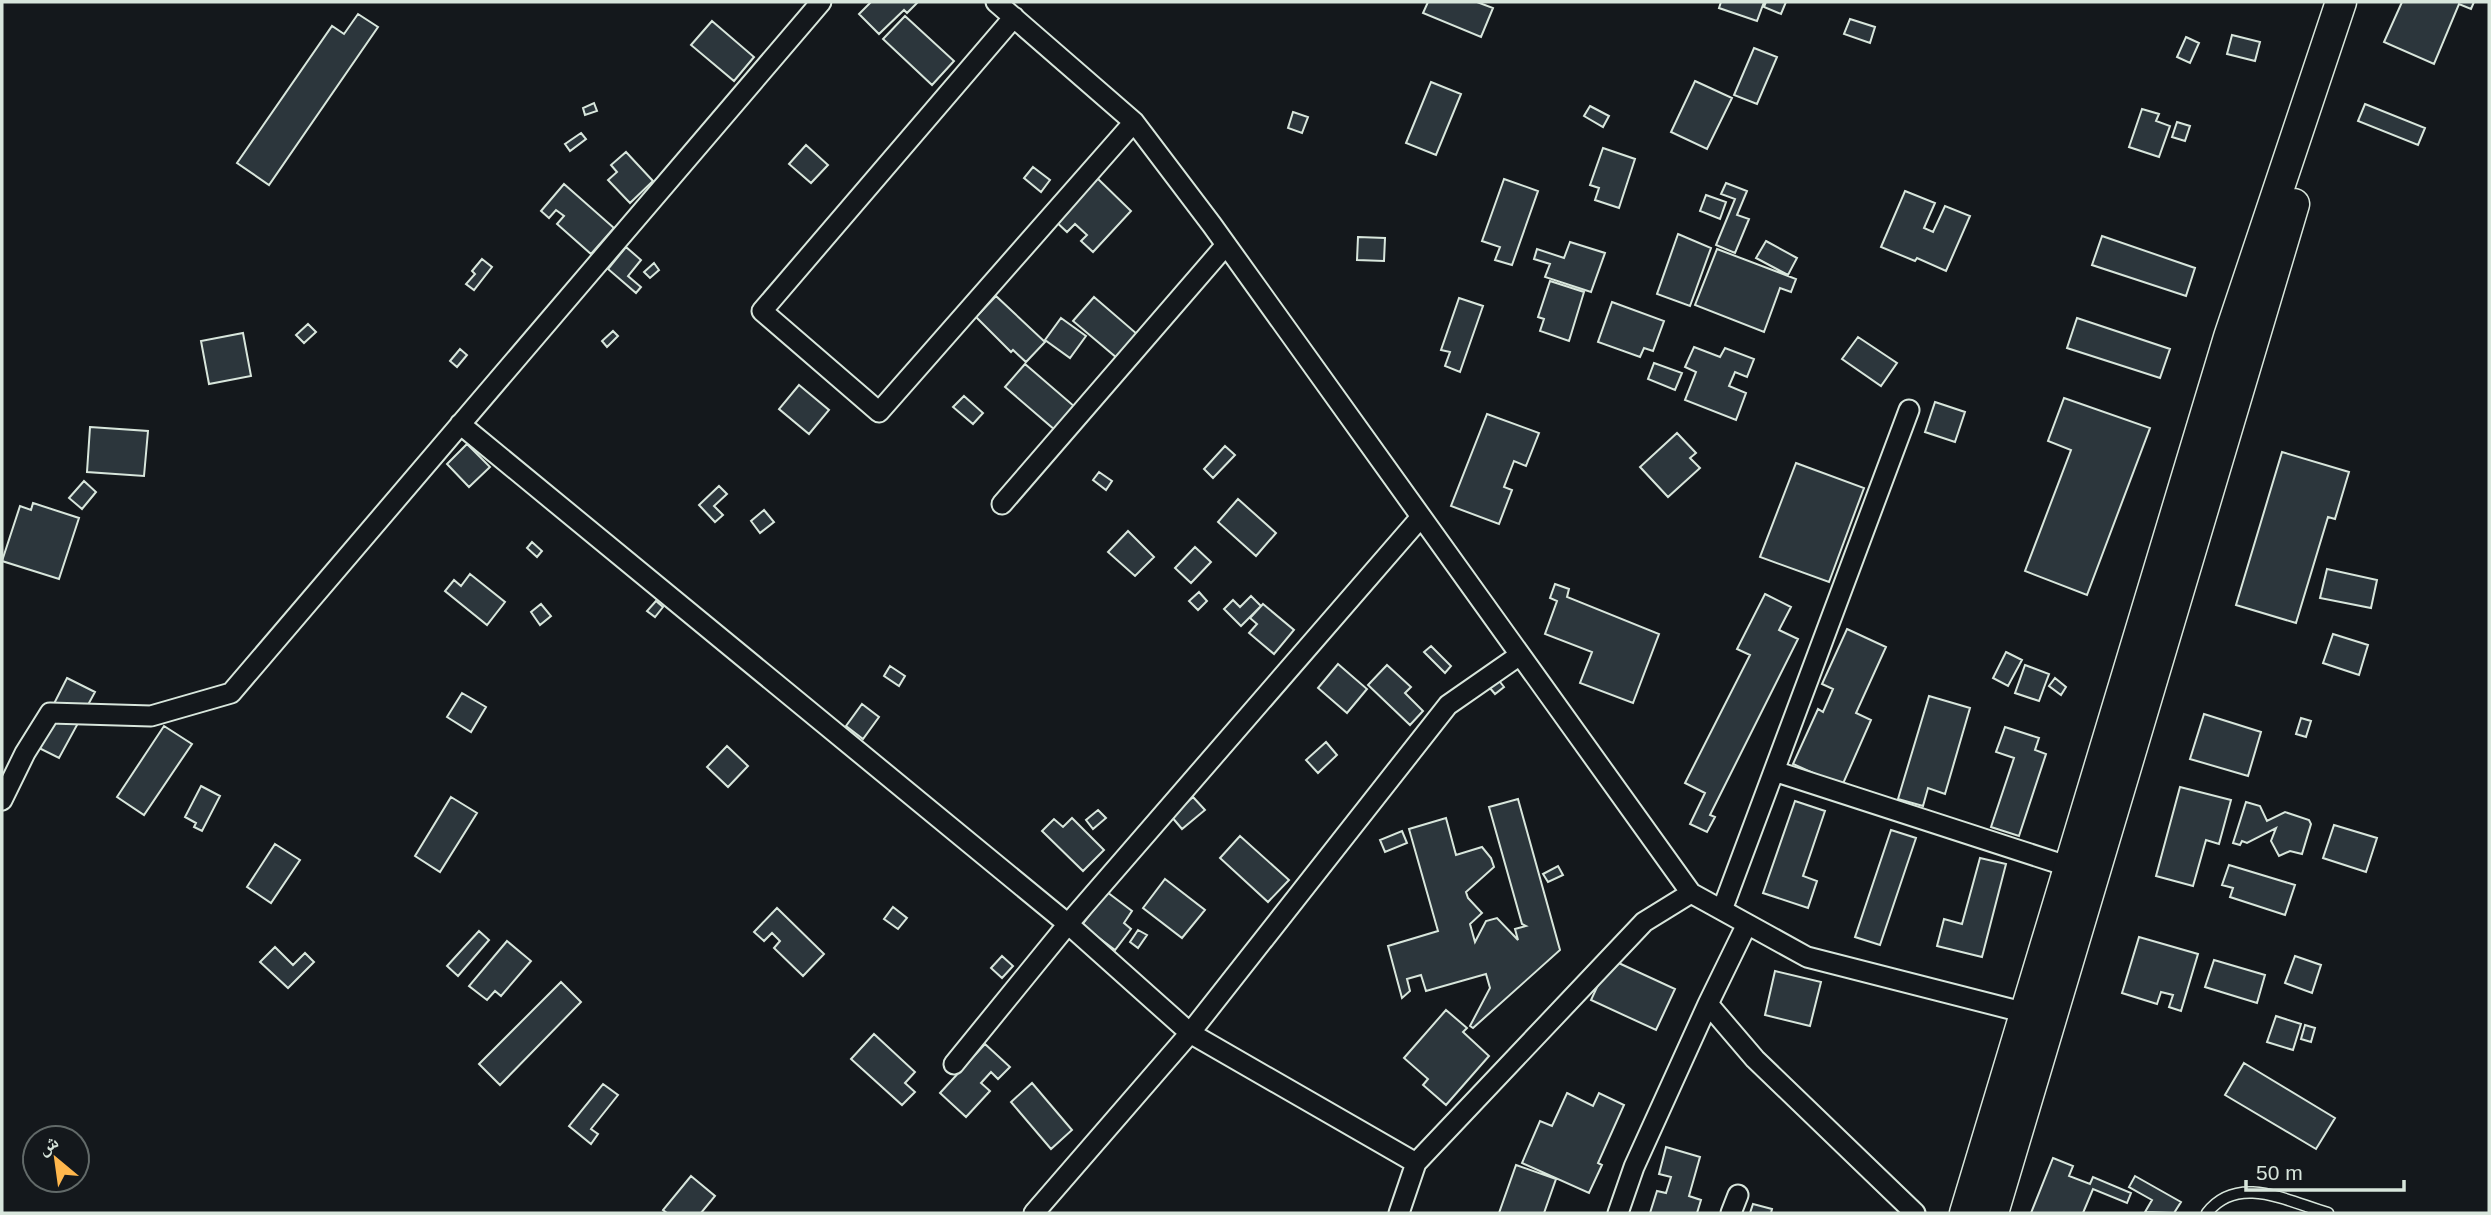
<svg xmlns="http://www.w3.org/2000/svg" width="2491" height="1215" font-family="Helvetica,'Noto Naskh Arabic',sans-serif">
<rect width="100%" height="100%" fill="#14181c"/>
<!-- building -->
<path fill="#2c363c" stroke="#d8e6dc" stroke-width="2" d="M871,2H918L907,13L904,10L879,34L859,14Z
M1428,2H1477L1493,8L1481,37L1423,13Z
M1721,2H1764L1757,21L1719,8Z
M1766,2H1786L1781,14L1764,7Z
M2402,2H2474L2471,9L2459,4L2434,64L2384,42Z
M358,14L378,27L269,185L237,163L332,26L344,34Z
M905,16L954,61L932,85L883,39Z
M1850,19L1875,27L1870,43L1844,34Z
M712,21L754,57L734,81L691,45Z
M2232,35L2260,42L2255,61L2227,54Z
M2186,37L2199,43L2190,63L2177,57Z
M1754,48L1777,57L1757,104L1734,95Z
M1695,81L1732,98L1707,149L1671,132Z
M1431,82L1461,94L1436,155L1406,143Z
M594,103L597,111L585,115L583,108Z
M2365,104L2425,128L2418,145L2358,121Z
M1590,106L1609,116L1603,127L1584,116Z
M2142,109L2159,114L2156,121L2170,126L2159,157L2129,147Z
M1293,112L1308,117L1302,133L1288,128Z
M2177,122L2190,126L2185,141L2172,137Z
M581,133L586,139L570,151L565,144Z
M806,145L828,165L811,183L789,164Z
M1603,148L1635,159L1619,208L1595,200L1599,188L1590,185Z
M626,152L653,181L630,203L608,180L617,172L611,165Z
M1033,167L1050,180L1041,192L1024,178Z
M1094,175L1131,211L1093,252L1081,241L1087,235L1075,224L1067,232L1053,219Z
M1504,179L1538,191L1512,265L1495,260L1500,247L1482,241Z
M1726,183L1747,191L1737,215L1749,219L1735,253L1716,245L1735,199L1721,194Z
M564,184L614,228L591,254L557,224L564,216L556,210L549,218L541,211Z
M1905,191L1935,203L1924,228L1933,232L1945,206L1970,216L1946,271L1917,258L1915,261L1881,247Z
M1706,195L1726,202L1720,219L1700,211Z
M1678,234L1711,248L1690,306L1657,294Z
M2102,236L2195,268L2186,296L2092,265Z
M1358,237L1385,238L1384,261L1357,260Z
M1766,241L1797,258L1788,275L1756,258Z
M1570,242L1605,253L1591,292L1545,277L1550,264L1534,259L1537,249L1564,258Z
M626,247L641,260L628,276L641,287L636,293L608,269Z
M1717,249L1796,279L1791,292L1780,288L1764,332L1695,305Z
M482,259L492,267L474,290L466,284L475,274L472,271Z
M654,263L659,270L650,278L644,272Z
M1550,281L1584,292L1569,341L1540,331L1544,319L1538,317Z
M996,296L1045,342L1026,362L1013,350L1011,352L976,317Z
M1094,297L1137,334L1117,358L1073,321Z
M1459,298L1483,306L1460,372L1445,366L1450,352L1441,350Z
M1612,302L1664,321L1653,351L1644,348L1640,357L1598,342Z
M1061,318L1086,336L1070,358L1045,340Z
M2077,318L2170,349L2160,378L2067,348Z
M308,324L316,332L304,343L296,335Z
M613,331L618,336L607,347L602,341Z
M243,333L251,376L209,384L201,341Z
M1858,337L1897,363L1881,386L1842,359Z
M1694,347L1720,357L1725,348L1754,359L1747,377L1735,372L1729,386L1746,393L1736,420L1685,400L1696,372L1685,367Z
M460,349L467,355L457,367L450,361Z
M1654,363L1682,373L1675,390L1648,379Z
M1025,364L1075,407L1055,430L1005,387Z
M799,385L829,410L809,434L779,409Z
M964,396L983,413L973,424L953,407Z
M2064,398L2150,428L2087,595L2025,571L2071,450L2048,441Z
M1935,402L1965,412L1955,442L1925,432Z
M1487,414L1539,433L1526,466L1514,461L1504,487L1512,490L1499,524L1451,506Z
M90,427L148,431L144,476L87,472Z
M1677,433L1696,453L1690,458L1700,468L1668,497L1640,467Z
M467,444L490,467L469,487L447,464Z
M1225,446L1235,455L1213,478L1204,469Z
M2282,452L2349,472L2335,519L2328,517L2296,623L2236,605Z
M1796,463L1864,488L1829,582L1760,557Z
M1099,472L1112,481L1106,490L1093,480Z
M84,481L96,492L82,509L69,498Z
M719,486L727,494L714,506L723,515L715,522L699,505Z
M1238,499L1276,533L1256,556L1218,522Z
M33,503L79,518L59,579L2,561L20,506L31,510Z
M764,510L774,522L760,533L751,521Z
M1128,531L1154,557L1135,576L1108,552Z
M532,542L542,551L537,557L527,548Z
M1195,547L1211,562L1191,583L1175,568Z
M2327,569L2377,580L2371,608L2320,598Z
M470,574L505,602L487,625L445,591L454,580L461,586Z
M1555,584L1569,589L1567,597L1659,634L1633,703L1580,683L1592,652L1545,634L1557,601L1550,598Z
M1199,592L1207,601L1198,610L1189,601Z
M1765,594L1791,607L1779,630L1798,639L1710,815L1715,817L1707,832L1690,824L1705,793L1685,783L1750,655L1737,649Z
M1251,596L1261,606L1241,626L1224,609L1233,600L1240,607Z
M656,601L663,607L655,617L647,611Z
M541,604L551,616L540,625L531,612Z
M1263,604L1294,630L1274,654L1249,633L1257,624L1250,618Z
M1847,629L1886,647L1856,713L1871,720L1842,786L1793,764L1818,709L1823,712L1833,689L1822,684Z
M2333,634L2368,645L2359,675L2323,663Z
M1431,646L1451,666L1445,673L1424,652Z
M2006,652L2022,660L2008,686L1993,678Z
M1338,664L1367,689L1347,713L1318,688Z
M1387,665L1411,687L1405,693L1423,711L1410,725L1368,685Z
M2025,665L2049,674L2039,701L2015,693Z
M890,666L905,676L899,686L884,676Z
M1493,673L1504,687L1495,694L1484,681Z
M67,678L95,692L59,758L33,745Z
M2055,678L2066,687L2061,695L2049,686Z
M462,693L486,707L471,732L447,717Z
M1929,696L1970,708L1945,794L1928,788L1923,806L1898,799Z
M862,704L879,717L863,739L846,726Z
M2204,714L2261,732L2248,776L2190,759Z
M2301,718L2311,721L2306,737L2296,734Z
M164,726L192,744L144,815L117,797Z
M2005,727L2039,738L2035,750L2046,754L2019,836L1991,827L2014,758L1996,752Z
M1326,742L1337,755L1318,773L1306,760Z
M727,746L748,766L728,787L707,767Z
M201,786L220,796L202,831L194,827L196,823L185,817Z
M2180,787L2231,800L2219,844L2206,840L2193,886L2156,876Z
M451,797L477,813L440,872L415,856Z
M1193,797L1205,810L1182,829L1171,816Z
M1518,799L1560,950L1473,1028L1470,1026L1490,988L1486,974L1426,991L1421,975L1407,979L1410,991L1402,998L1388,946L1438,931L1409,829L1446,818L1456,855L1482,847L1491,858L1494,867L1466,892L1468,898L1482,913L1470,924L1475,942L1486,921L1497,918L1518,940L1515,929L1526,926L1522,924L1489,807Z
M1795,801L1825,811L1803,876L1817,881L1808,908L1763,893Z
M2246,802L2260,806L2267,821L2285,812L2309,820L2311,824L2302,854L2290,851L2279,856L2271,841L2276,828L2247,843L2242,841L2240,845L2233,843Z
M1098,810L1106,818L1093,829L1086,820Z
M1072,818L1104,850L1083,871L1042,831L1054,819L1063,827Z
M2334,825L2377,838L2366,872L2323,858Z
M1891,830L1916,838L1880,945L1855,937Z
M1402,831L1407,843L1385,852L1380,840Z
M1240,836L1289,880L1268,902L1220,858Z
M275,844L300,860L271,903L247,887Z
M1980,858L2006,864L1982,957L1937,946L1944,919L1962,924Z
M2229,865L2295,885L2285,915L2230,897L2233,888L2222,885Z
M1558,866L1563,875L1548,882L1543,874Z
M1165,879L1205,910L1182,938L1143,908Z
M1107,892L1132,911L1124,923L1131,929L1115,950L1082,925Z
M893,907L907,918L898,929L884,919Z
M777,908L824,954L803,976L774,948L780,941L772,933L764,941L754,932Z
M1138,930L1147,935L1138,948L1130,942Z
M479,931L489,940L458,976L447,966Z
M2139,937L2198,954L2181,1011L2169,1007L2173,995L2161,992L2157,1004L2122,993Z
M507,941L531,961L501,996L495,991L487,1000L469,986Z
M275,947L293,965L305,953L314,962L288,988L260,962Z
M1002,956L1013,966L1002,978L991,968Z
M2295,956L2321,965L2312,993L2285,983Z
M1610,959L1675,989L1656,1030L1591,1000Z
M2214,960L2265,975L2257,1003L2205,987Z
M1775,971L1821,982L1810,1026L1765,1015Z
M561,982L581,1002L500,1085L479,1064Z
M1446,1010L1467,1028L1463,1032L1489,1056L1446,1105L1423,1085L1428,1079L1404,1058Z
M2276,1016L2301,1024L2293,1050L2267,1042Z
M2305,1025L2315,1028L2311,1042L2301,1039Z
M874,1034L915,1072L905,1083L915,1092L902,1105L851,1059Z
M985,1044L1010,1067L998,1079L991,1072L981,1083L990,1091L966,1117L940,1093Z
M2244,1063L2335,1118L2316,1149L2225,1095Z
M1032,1083L1072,1130L1051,1149L1011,1102Z
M603,1084L618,1095L591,1129L598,1134L591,1144L569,1126Z
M1567,1093L1593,1106L1599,1093L1624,1105L1598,1163L1602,1165L1589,1193L1522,1163L1540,1121L1552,1126Z
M1666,1147L1700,1157L1689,1196L1701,1200L1697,1213H1650L1657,1191L1666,1193L1671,1177L1659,1174Z
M2053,1158L2073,1166L2069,1176L2090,1184L2093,1177L2131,1193L2127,1203L2093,1189L2083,1213H2031Z
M1516,1165L1556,1179L1544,1213H1499Z
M691,1176L715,1196L701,1213H667L663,1210Z
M2135,1176L2181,1202L2174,1213L2145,1212L2152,1200L2129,1187Z
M1753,1204L1772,1209L1771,1213H1750Z"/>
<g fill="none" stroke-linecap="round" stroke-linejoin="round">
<!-- lane casing -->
<g stroke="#d8e6dc" stroke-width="13">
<path id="lane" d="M2207,1213C2238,1173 2289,1202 2328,1213"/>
</g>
<!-- street casing -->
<g stroke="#d8e6dc" stroke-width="23">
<path id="street" d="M996,2L1134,122L1212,225L1691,893L1807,957L2026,1013
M1014,17L762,311L879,412L1134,122
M460,424L1068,924L1190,1033L1416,1163L1399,1213
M1002,504L1226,245
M1774,771L2070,867
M2,800L25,753L50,713L151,716L231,693L821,2
M1722,910L1909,410
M1747,924L1708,1004L1755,1059L1915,1213
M954,1064L1068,924L1421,517
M1416,1163L1644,922L1691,893
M1034,1213L1190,1033L1448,705L1520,655
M1618,1213L1634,1167L1708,1004
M1731,1213L1738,1195"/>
</g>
<!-- primary casing -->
<g stroke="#d8e6dc" stroke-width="33">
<path id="primary" d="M1965,1213L2229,337L2341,2
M1993,1213L2294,204"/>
</g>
<!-- lane -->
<use href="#lane" stroke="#14181c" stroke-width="10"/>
<!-- street -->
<use href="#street" stroke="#14181c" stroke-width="19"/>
<!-- primary -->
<use href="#primary" stroke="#14181c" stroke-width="30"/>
</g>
<!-- border -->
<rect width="2491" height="1215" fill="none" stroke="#d8e6dc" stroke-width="7"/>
<!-- north arrow -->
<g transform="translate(56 1159) rotate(331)"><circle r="33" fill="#14181c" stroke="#626a69" stroke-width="2"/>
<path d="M0-5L12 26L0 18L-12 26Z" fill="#ffb74d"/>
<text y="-10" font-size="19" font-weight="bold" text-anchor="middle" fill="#d8e6dc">ش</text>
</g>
<!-- scale -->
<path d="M2246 1180v10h158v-10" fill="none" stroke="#d8e6dc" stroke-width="3.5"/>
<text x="2256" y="1180" font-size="21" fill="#d8e6dc" stroke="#14181c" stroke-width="5" paint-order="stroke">50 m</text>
</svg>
